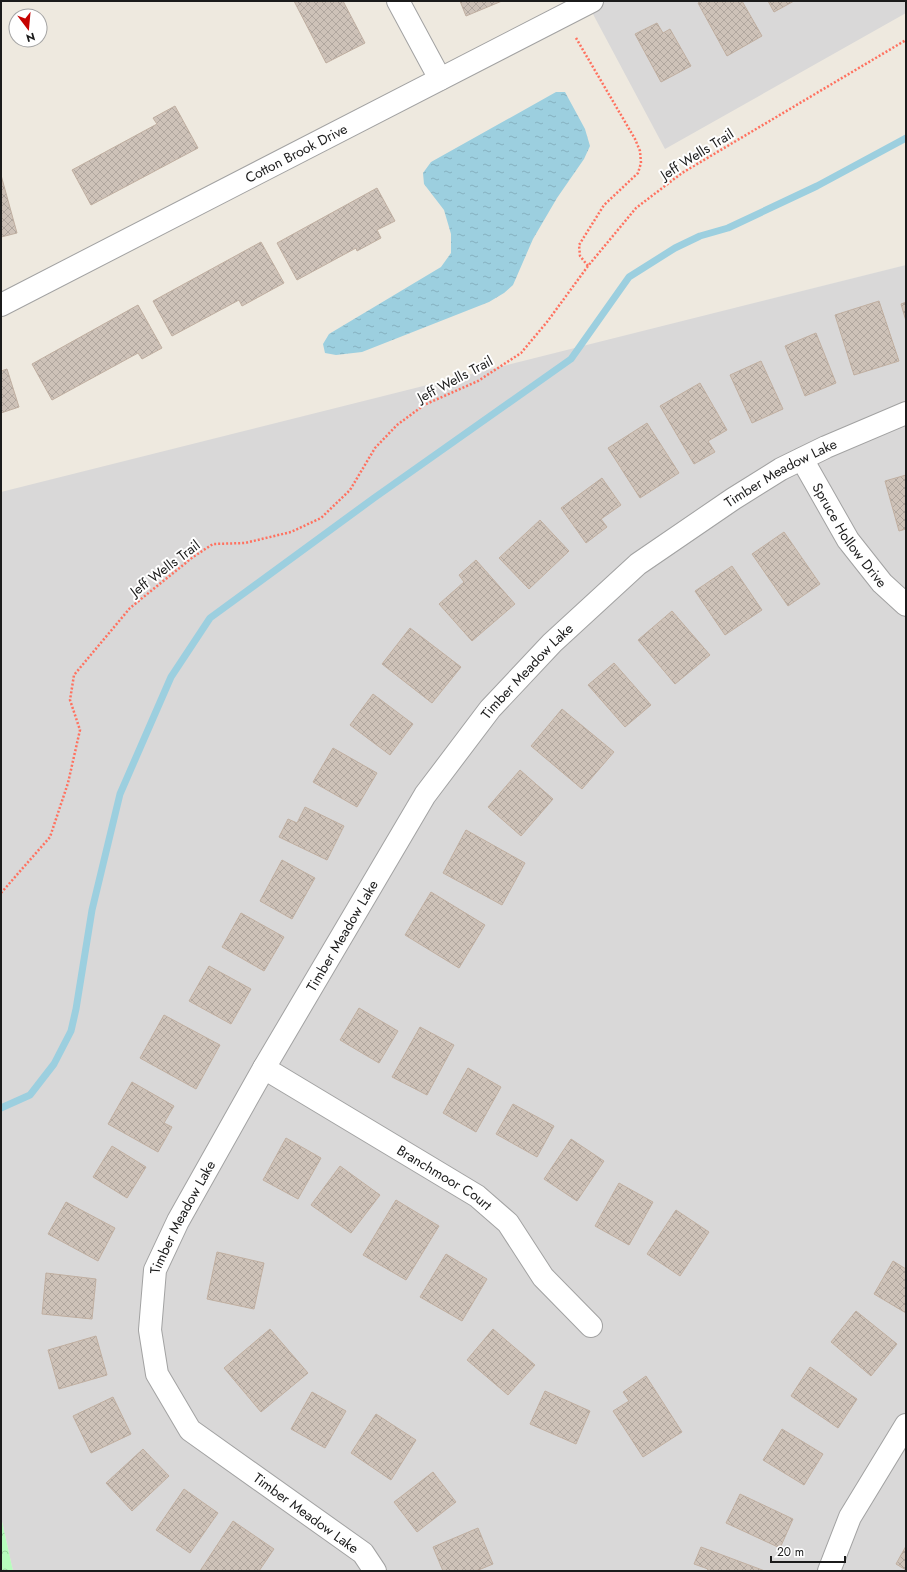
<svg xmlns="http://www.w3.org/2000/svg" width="907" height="1572" font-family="Jost,sans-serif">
<defs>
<pattern id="park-crowns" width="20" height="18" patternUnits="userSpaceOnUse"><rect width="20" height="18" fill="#b7fdbd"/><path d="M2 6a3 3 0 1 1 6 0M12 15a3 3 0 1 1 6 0" fill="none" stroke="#9dd8a2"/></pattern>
<pattern id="water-ripples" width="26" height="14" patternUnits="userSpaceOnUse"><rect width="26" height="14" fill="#9ccfdf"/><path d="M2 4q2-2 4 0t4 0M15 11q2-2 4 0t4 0" fill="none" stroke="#86b1bf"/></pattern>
<pattern id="building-cross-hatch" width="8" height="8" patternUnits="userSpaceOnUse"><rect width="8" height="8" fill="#cec2b8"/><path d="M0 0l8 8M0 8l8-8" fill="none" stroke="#b0a69e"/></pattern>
</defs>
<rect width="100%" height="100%" fill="#eee9df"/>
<!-- residential -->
<path fill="#d9d8d8" d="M586,1H906V13L665,149Z
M906,265V1571H13L1,1517V492Z"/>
<!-- park -->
<path fill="url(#park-crowns)" d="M1,1517L13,1571H1Z"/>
<!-- water -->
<path fill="url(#water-ripples)" d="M556,92H565L585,129L590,146L584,159L557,198L533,239L513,285L504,293L489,302L362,352L336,355L325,353L323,344L329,334L441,267L451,253V234L444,210L424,184L423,173L431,162Z"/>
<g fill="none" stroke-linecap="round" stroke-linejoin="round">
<!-- stream -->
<path stroke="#9ccfdf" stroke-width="7" d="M1,1108L30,1095L54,1064L71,1031L76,1009L92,910L120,794L171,677L210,618L374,498L571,359L629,277L675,248L700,236L728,228L817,186L906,138"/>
</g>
<!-- building -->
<path fill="url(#building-cross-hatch)" stroke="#c0afa1" d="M294,1H343L365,43L326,63Z
M460,1H502L466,16Z
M702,1H742L762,36L727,56L698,3Z
M768,1H794L774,12Z
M657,23L663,33L670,29L691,66L661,82L635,34Z
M175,106L198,148L91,205L72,170L157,124L153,118Z
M1,175L17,233L1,237Z
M377,188L395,221L377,230L381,238L357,251L356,248L297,280L277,243Z
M261,242L284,283L242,306L239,300L172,336L153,301Z
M879,301L899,361L854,375L835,315Z
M906,302V321L901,304Z
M138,305L162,348L142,359L138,353L52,400L32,364Z
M816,333L836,383L805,396L785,346Z
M761,361L783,409L752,423L730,375Z
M7,369L19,407L1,413V371Z
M700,383L727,430L708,441L715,452L694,464L660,406Z
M647,423L679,473L640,498L608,448Z
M906,475V529L899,531L885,481Z
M602,478L621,505L601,519L607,527L586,543L561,508Z
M540,520L569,551L529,589L499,558Z
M784,532L820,584L788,606L752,554Z
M476,560L515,604L472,641L439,604L464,582L459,575Z
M732,566L762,610L725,635L695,591Z
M672,611L710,655L675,684L638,640Z
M410,628L461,667L432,703L382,664Z
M614,663L651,705L625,727L588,685Z
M373,694L413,724L390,755L350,725Z
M562,709L614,752L582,789L531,746Z
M333,748L377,773L357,807L313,782Z
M520,770L553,799L521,836L488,807Z
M305,807L344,826L327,860L279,837L288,819L297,823Z
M466,830L525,863L502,905L443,873Z
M282,860L315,878L292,919L260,901Z
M431,892L485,925L459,968L405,935Z
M241,913L284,937L264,971L222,947Z
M209,966L251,989L231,1024L189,1001Z
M359,1008L398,1031L379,1063L340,1040Z
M164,1015L220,1045L196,1089L140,1058Z
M420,1027L454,1045L427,1095L392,1077Z
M468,1068L501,1087L476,1132L443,1113Z
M132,1082L174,1106L164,1123L172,1127L158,1152L108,1124Z
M513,1104L554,1126L537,1157L496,1134Z
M286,1138L321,1158L298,1199L263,1180Z
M571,1139L604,1161L577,1201L544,1179Z
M112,1146L146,1167L127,1198L93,1177Z
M340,1166L380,1195L351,1233L311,1205Z
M619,1183L653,1202L629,1245L595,1226Z
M396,1200L439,1226L406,1280L363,1255Z
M66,1202L115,1228L98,1261L48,1234Z
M676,1210L709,1232L680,1276L647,1254Z
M217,1252L264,1263L254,1309L207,1299Z
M446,1254L487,1279L462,1321L420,1297Z
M893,1261L906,1269V1313L874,1294Z
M46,1273L96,1279L92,1319L42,1314Z
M856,1311L897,1344L871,1376L831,1342Z
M270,1329L308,1373L261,1412L224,1368Z
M493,1329L535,1365L508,1395L467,1360Z
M96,1336L107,1375L59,1389L48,1350Z
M810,1367L857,1399L838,1428L791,1396Z
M646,1376L682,1432L643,1457L613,1411L629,1401L623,1392Z
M545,1391L590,1411L576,1444L530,1424Z
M312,1392L346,1411L325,1448L291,1429Z
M113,1397L131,1434L91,1453L73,1416Z
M376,1414L416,1440L391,1480L351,1453Z
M782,1429L823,1454L804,1485L763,1460Z
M143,1449L169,1476L132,1511L106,1483Z
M433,1472L456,1502L417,1532L394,1502Z
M184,1489L218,1513L190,1553L156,1530Z
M740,1494L793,1519L780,1548L726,1523Z
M233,1521L274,1549L259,1571H200Z
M478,1528L493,1564L476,1571H443L433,1547Z
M906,1546V1570L896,1564Z
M701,1547L765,1571H707L708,1569L694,1564Z"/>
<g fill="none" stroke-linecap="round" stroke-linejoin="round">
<!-- street casing -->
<g stroke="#a2a2a2" stroke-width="24">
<g id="street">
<path d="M398,1L440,79"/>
<path id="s1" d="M1,305L592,1"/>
<path id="s2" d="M802,459L848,540L882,583L906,605"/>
<path id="s3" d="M264,1068L477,1196L508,1223L543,1277L591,1326"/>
<path id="s4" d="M375,1571L363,1553L190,1430L157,1374L150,1330L155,1270L178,1221L264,1068L425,795L490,709L552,643L638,564L733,499L781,469L826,447L906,413"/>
<path d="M829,1571L850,1517L906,1425"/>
</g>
</g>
<!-- path -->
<path stroke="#ff715f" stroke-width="2.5" stroke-dasharray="2 2" stroke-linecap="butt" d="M576,38L635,139L640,151L641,163L638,173L604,205L579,245L580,256L588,266
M1,893L50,837L68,783L80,730L70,700L74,675L130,608L193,557L213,544L245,543L291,532L321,518L350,490L375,448L397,425L424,405L478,381L521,353L547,322L588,266L636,208L682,173L906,40"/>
<!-- street -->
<use href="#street" stroke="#fff" stroke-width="22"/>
</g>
<g text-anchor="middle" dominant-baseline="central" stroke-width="4" stroke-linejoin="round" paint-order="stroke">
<!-- street labels -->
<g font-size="14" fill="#1b1b1b" stroke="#fff">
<text stroke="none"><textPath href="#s1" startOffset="332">Cotton Brook Drive</textPath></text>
<text transform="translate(697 154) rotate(-32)">Jeff Wells Trail</text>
<text transform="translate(455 379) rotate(-28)">Jeff Wells Trail</text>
<text stroke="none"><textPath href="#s4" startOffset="1435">Timber Meadow Lake</textPath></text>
<text stroke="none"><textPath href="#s2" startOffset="90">Spruce Hollow Drive</textPath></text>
<text transform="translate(165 568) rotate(-37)">Jeff Wells Trail</text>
<text stroke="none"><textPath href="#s4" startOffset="1111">Timber Meadow Lake</textPath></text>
<text stroke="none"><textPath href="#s4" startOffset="787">Timber Meadow Lake</textPath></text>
<text stroke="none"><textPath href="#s3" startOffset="211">Branchmoor Court</textPath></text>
<text stroke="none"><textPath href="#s4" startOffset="463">Timber Meadow Lake</textPath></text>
<text transform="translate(306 1513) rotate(36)">Timber Meadow Lake</text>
</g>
</g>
<!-- border -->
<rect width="907" height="1572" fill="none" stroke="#1b1b1b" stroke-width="4"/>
<!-- north arrow -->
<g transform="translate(28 28) rotate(164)"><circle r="19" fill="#ffffff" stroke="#a4a4a4"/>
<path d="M0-3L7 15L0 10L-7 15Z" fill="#c60200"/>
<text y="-6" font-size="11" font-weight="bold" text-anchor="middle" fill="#1b1b1b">N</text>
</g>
<!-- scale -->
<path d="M771 1556v6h74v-6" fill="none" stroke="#1b1b1b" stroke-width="2"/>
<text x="777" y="1556" font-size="12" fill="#1b1b1b" stroke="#ffffff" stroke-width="3" paint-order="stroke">20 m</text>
</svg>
